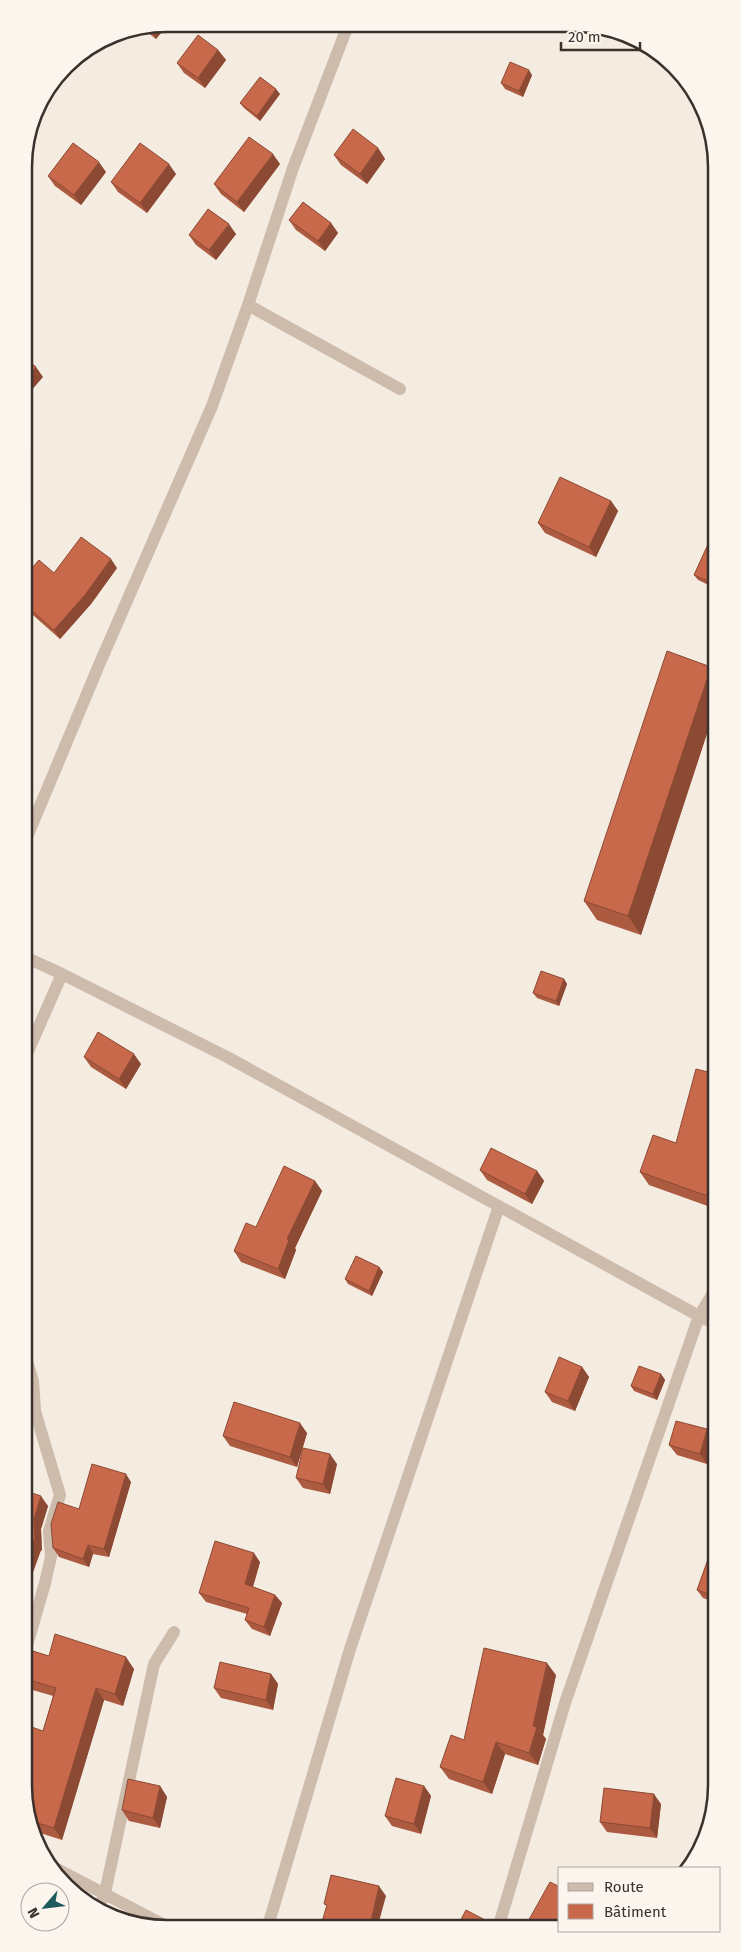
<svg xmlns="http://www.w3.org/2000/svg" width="741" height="1952" font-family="'Fira Sans',sans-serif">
<rect width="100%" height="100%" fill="#f4ebe1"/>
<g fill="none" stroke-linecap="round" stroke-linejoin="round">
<!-- street -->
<path stroke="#cdbbac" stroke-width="12" d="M248,305L400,389
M25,842L99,665L212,406L248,305L293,168L348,25
M25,957L62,974L229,1058L699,1316L716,1324
M25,1058L62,974
M26,1358L33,1381L35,1411L60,1495L49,1531L51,1557L45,1583L26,1649
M57,1869L166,1926
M100,1905L105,1893L154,1664L174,1632
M499,1925L565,1703L699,1316L716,1288
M268,1926L350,1649L499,1206"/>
</g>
<!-- wall -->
<path fill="#ac5a40" d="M168,24L156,39L143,29Z
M218,50L226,60L205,88L184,73L177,63Z
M532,75L523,97L505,89L501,83Z
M280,94L260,121L244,108L240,103Z
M378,148L385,159L367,184L341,165L334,155Z
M280,164L244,212L221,194L214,184Z
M106,172L81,205L55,186L48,176Z
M176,174L147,213L118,192L111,182Z
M289,220L331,223L338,233L325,251L296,230Z
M236,234L216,260L196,245L189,235Z
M611,501L618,511L596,557L545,533L538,523Z
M715,529V588L698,580L694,575Z
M117,568L91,604L60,639L25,608V576Z
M715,673V709L641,935L597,920L584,901Z
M564,979L567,984L559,1006L537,998L533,993Z
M84,1057L141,1064L126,1089L91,1067Z
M716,1074V1209L649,1185L640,1172L676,1143Z
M480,1170L537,1171L544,1181L532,1204L487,1180Z
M315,1181L322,1191L295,1248L296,1250L285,1279L241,1262L234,1251L256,1227Z
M379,1267L383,1272L372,1296L348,1284L345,1279Z
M582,1367L589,1377L575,1411L552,1402L545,1392Z
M661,1374L665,1380L657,1400L634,1391L631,1386Z
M307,1433L297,1467L230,1446L223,1436Z
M714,1439L707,1464L677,1455L669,1445Z
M337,1464L330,1494L303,1488L296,1478Z
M131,1482L109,1557L93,1554L89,1567L59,1557L53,1548L79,1509Z
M26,1491L48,1506L41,1529L42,1551L41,1550L29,1583L26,1581Z
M717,1534V1603L703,1598L697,1590Z
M260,1562L253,1587L275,1595L282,1603L270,1636L252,1629L245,1620L247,1614L206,1602L199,1593Z
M26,1649L49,1656L134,1669L123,1706L104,1700L62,1840L37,1832L27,1813L43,1731L53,1696L26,1688Z
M271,1674L278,1684L273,1710L221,1698L214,1688Z
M556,1675L543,1735L546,1739L538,1765L505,1754L492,1794L449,1779L440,1767L464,1740Z
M160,1786L167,1797L160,1828L129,1821L122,1810Z
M424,1786L431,1796L421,1834L392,1826L385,1816Z
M661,1804L657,1838L607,1832L600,1822Z"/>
<!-- shaded-wall -->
<path fill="#8c4a34" d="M168,24L156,39L153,34L159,25Z
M218,50L226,60L205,88L198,78Z
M529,70L532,75L523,97L519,91Z
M276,89L280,94L260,121L257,116Z
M378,148L385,159L367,184L360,174Z
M273,154L280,164L244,212L237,202Z
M99,162L106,172L81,205L74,195Z
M169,164L176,174L147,213L140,203Z
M331,223L338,233L325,251L318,241Z
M229,224L236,234L216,260L209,250Z
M36,367L43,377L24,399V381Z
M611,501L618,511L596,557L589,547Z
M28,517L31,522L25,530V521Z
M111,559L117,568L91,604L60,639L54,630Z
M715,576V588L712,583Z
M711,667L715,673V709L641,935L628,916Z
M564,979L567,984L559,1006L556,1001Z
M134,1054L141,1064L126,1089L119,1079Z
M537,1171L544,1181L532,1204L525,1194Z
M315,1181L322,1191L295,1248L296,1250L285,1279L278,1269L287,1239Z
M379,1267L383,1272L372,1296L369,1291Z
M582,1367L589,1377L575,1411L568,1401Z
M661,1374L665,1380L657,1400L653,1394Z
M300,1423L307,1433L297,1467L290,1457Z
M707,1429L714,1439L707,1464L700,1454Z
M330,1454L337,1464L330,1494L323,1484Z
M126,1474L131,1482L109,1557L104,1549Z
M41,1496L48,1506L41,1529L42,1551L35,1541L34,1519Z
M34,1540L41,1550L29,1583L26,1578V1562Z
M88,1545L93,1554L89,1567L83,1559Z
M254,1553L260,1562L251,1593L245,1584Z
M275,1595L282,1603L270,1636L264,1627Z
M126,1657L134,1669L123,1706L115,1694Z
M547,1663L556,1675L543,1735L546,1739L538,1765L529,1753L533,1726Z
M271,1674L278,1684L273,1710L266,1700Z
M96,1688L104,1700L62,1840L54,1828Z
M496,1742L505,1754L492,1794L483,1782Z
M160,1786L167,1797L160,1828L153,1818Z
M424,1786L431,1796L421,1834L414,1824Z
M654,1794L661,1804L657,1838L650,1828Z
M379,1886L386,1896L378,1925L371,1921Z
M487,1921L490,1925H485Z"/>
<!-- building -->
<path fill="#c8694b" stroke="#8c4a34" d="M159,25L153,34L146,28Z
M198,35L218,50L198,78L177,63Z
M510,62L529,70L519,91L501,83Z
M260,77L276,89L257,116L240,103Z
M353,129L378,148L360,174L334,155Z
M249,137L273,154L237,202L214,184Z
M73,143L99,162L74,195L48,176Z
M140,143L169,164L140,203L111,182Z
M303,202L331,223L318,241L289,220Z
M208,209L229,224L209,250L189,235Z
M24,357L36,367L24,381Z
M560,477L611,501L589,547L538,523Z
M25,514L28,517L25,521Z
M715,529V576L712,583L694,575Z
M81,537L111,559L85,595L54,630L25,605V576L39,560L54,573Z
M667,651L711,667L628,916L584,901Z
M541,971L564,979L556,1001L533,993Z
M716,1018V1029L712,1028Z
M98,1032L134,1054L119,1079L84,1057Z
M696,1069L716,1074V1199L640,1172L653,1135L676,1143Z
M491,1148L537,1171L525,1194L480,1170Z
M284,1166L315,1181L287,1239L289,1240L278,1269L234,1251L246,1223L256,1227Z
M356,1256L379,1267L369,1291L345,1279Z
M559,1357L582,1367L568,1401L545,1392Z
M639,1366L661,1374L653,1394L631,1386Z
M234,1402L300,1423L290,1457L223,1436Z
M676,1421L707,1429L700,1454L669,1445Z
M303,1448L330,1454L323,1484L296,1478Z
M92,1464L126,1474L104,1549L88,1545L83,1559L53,1548L51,1524L58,1502L79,1509Z
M26,1491L41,1496L34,1519L35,1541L34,1540L26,1562Z
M717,1534V1597L697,1590Z
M215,1541L254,1553L245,1584L275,1595L264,1627L245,1620L249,1608L199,1593Z
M55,1634L126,1657L115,1694L96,1688L54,1828L31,1821L27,1813L26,1725L43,1731L56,1688L26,1679V1649L49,1656Z
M484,1648L547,1663L533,1726L537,1727L529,1753L496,1742L483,1782L440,1767L451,1735L464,1740Z
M220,1662L271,1674L266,1700L214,1688Z
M396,1778L424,1786L414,1824L385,1816Z
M128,1779L160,1786L153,1818L122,1810Z
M604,1788L654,1794L650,1828L600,1822Z
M331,1875L379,1886L371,1921L382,1925H321L327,1905L324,1904Z
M550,1882L560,1887V1925H526Z
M466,1910L487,1921L485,1925H458Z"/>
<!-- crop -->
<path d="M0 0H741V1952H0ZM167 32H573A135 135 0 0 1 708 167V1785A135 135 0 0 1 573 1920H167A135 135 0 0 1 32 1785V167A135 135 0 0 1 167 32Z" fill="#fbf5ee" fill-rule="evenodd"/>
<path fill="none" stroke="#3b302b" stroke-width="2.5" d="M167 32H573A135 135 0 0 1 708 167V1785A135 135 0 0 1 573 1920H167A135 135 0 0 1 32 1785V167A135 135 0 0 1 167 32Z"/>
<!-- legend -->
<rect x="558" y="1867" width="162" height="65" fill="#fbf5ee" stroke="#aea6a0"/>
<rect x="568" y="1883" width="25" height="8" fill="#cdbbac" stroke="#aea6a0"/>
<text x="604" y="1892" font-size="15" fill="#3b302b">Route</text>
<rect x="568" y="1904" width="25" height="15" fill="#c8694b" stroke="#aea6a0"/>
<text x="604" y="1917" font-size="15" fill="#3b302b">Bâtiment</text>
<!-- north arrow -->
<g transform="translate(45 1907) rotate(242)"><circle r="24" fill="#fbf5ee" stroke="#aea6a0"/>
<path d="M0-4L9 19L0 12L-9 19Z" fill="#1f5a5e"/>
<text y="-8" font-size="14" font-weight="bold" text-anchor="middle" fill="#3b302b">N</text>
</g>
<!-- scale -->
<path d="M561 42v8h79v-8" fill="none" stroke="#3b302b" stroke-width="2.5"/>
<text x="568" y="42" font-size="15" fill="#3b302b" stroke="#fbf5ee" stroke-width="4" paint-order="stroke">20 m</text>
</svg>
